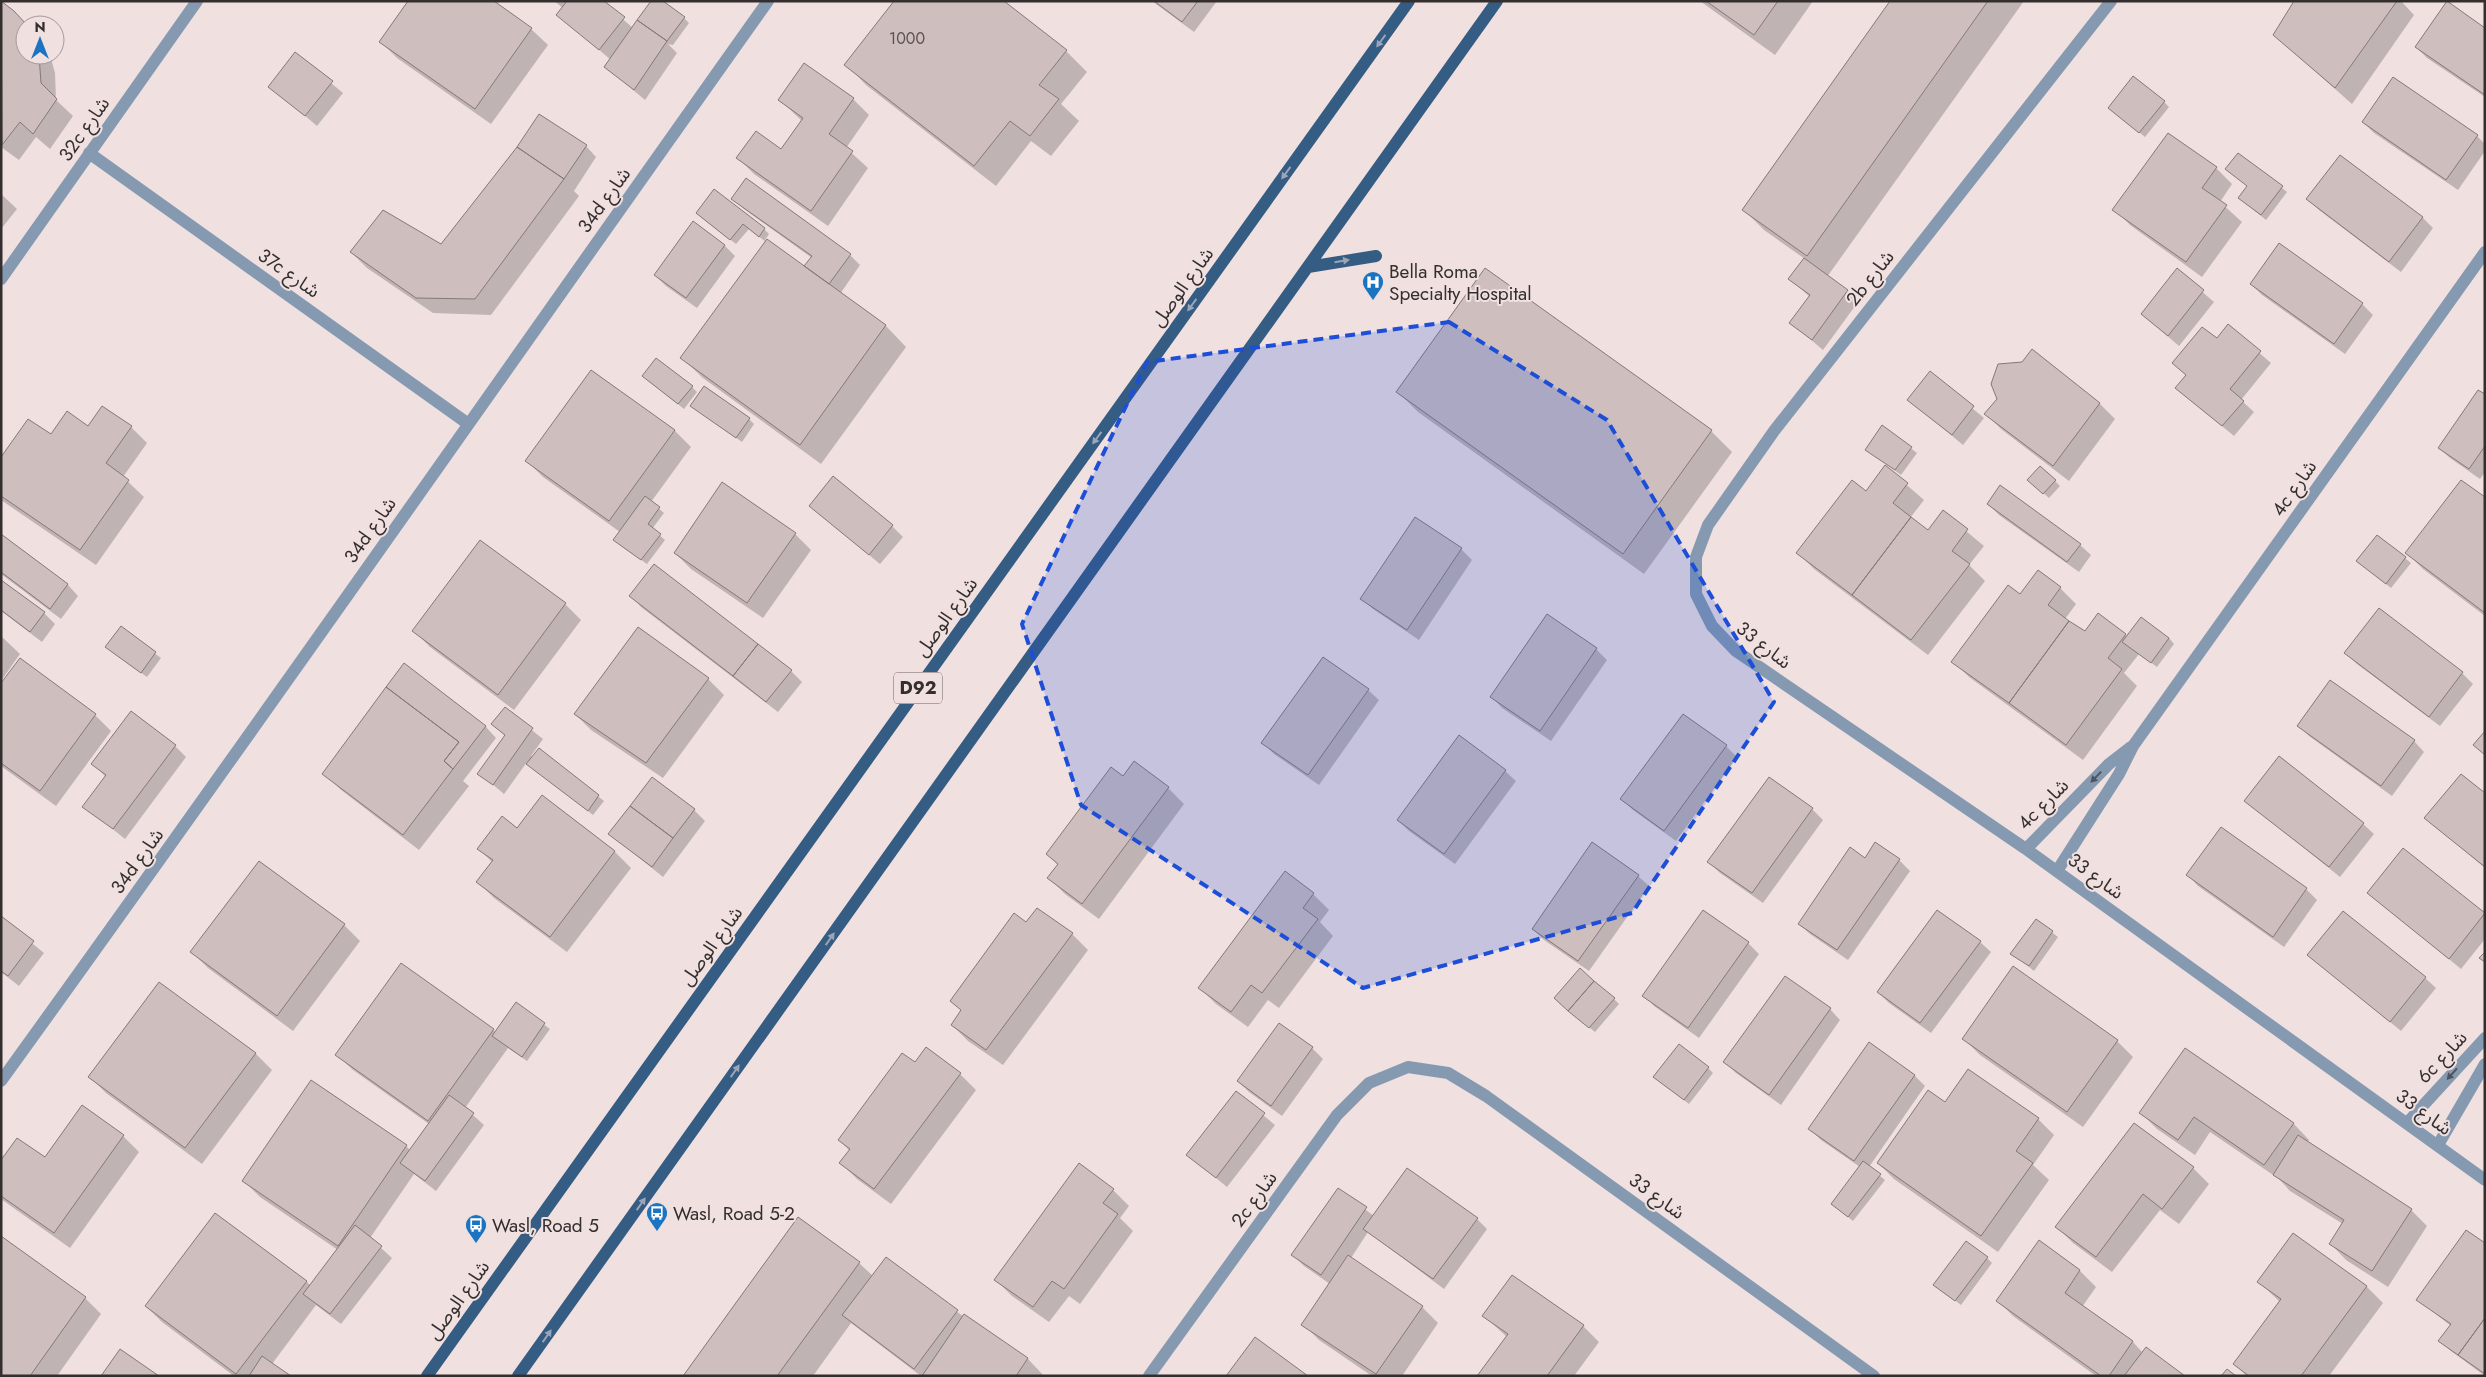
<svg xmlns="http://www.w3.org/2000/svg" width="2486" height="1377" font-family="Jost,'Noto Sans Arabic',sans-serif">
<rect width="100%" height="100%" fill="#f0e0e0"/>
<!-- shadow -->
<path fill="#0003" d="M492,1L531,29L548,45L491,124L397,58L381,42Z
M554,1H602L633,28L684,18L689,23L673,45L668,44L677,53L645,100L606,67L611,60L558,15L563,8Z
M1152,1H1217L1194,32Z
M1700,1H1813L1775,55Z
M1892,1H2024L1827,277L1858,302L1823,350L1791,323L1810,297L1790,279L1805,259L1764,230L1743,209Z
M2295,1H2401L2414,15L2352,104L2274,35Z
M1,3L27,25L25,55H50L55,73L56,100L73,116L50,149L36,137L19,160L1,147Z
M2485,29V97L2427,58L2416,47Z
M1066,51L1087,72L1061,104L1079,121L1051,156L1031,141L996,186L866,85L846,64Z
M296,54L343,93L317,126L270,86Z
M804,65L853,99L869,115L846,148L868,168L828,226L754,174L738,158L781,150L802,121L780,100Z
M2164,102L2169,107L2145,137L2115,113Z
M2363,122L2477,136L2485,144V151L2458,190L2374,133Z
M586,146L596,157L574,191L579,196L491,315L433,313L367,268L351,252L441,246Z
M2239,154L2287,192L2266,220L2239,198L2248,186Z
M2341,156L2423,218L2433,228L2401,272L2319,210L2308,199Z
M2216,168L2232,184L2220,202L2242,222L2202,277L2130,225L2114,209Z
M715,191L764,229L769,234L765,240L809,271L812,258L744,209L733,198L850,255L860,265L840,294L886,326L906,347L821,464L703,378L682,358L766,242L749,229L736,244L702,218L697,213Z
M1,194L17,209L1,229Z
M724,245L735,256L697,308L666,286L655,275Z
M2279,245L2362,304L2373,315L2345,354L2262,295L2251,284Z
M1486,270L1711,431L1732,452L1644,574L1418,412L1397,391Z
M2177,270L2214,302L2179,346L2142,314Z
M2228,326L2271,363L2241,400L2254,412L2234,436L2188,398L2187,376L2173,363L2217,339Z
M592,372L675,431L691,447L651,502L664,513L652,529L665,540L647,564L620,545V532L543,477L527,461Z
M1930,373L1984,418L1963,445L1909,400Z
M649,381L692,387L697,392L684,409Z
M2485,396V472L2480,479L2450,458L2439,448Z
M1998,399L2099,403L2115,419L2069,481L2001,429L1985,413Z
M691,406L749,419L754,424L742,442Z
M131,427L147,443L123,477L144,497L96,565L1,500V460L52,436L88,428Z
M1883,427L1917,453L1901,475L1867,450Z
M1886,467L1924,500L1910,518L1928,532L1943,512L1984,546L1969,565L1985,581L1928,655L1814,569L1798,553L1866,492Z
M2055,481L2060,486L2049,498L2034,485Z
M2485,499V616L2423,569L2407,553Z
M1988,504L2080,545L2091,555L2079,572L1999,515Z
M810,506L892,526L903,537L880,564Z
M1415,519L1461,549L1472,560L1419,640L1373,609L1362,599Z
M795,534L811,550L763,618L691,569L675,553Z
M1,535L68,585L78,596L61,619L1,574Z
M2377,536L2411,563L2391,588L2363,566Z
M1,582L44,613L55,624L42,642L1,611Z
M2060,588L2076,604L2065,619L2085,633L2169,638L2174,644L2157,667L2139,654L2124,673L2137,686L2083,760L1969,677L1953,661L2021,596Z
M631,596L791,671L802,682L778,712L641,607Z
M565,604L581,620L514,710L430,647L414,631Z
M121,628L161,658L147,677L112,652Z
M638,629L708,679L724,695L663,778L591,730L575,714Z
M1,636L20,654L1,681Z
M1596,649L1607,660L1551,741L1502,708L1492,697Z
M2346,653L2462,673L2473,684L2440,726L2357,664Z
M20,660L95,715L111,731L56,806L1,766V686Z
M405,665L486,727L496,738L463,781L469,786L419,850L340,789L324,773Z
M1368,690L1379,700L1319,785L1274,754L1263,743Z
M505,709L543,739L531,756L533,757L539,750L604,801L593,815L527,762L504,794L479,773L505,736L493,724Z
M2298,725L2414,741L2424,752L2392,796L2309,736Z
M175,746L186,757L125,839L84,806L106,777L93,764Z
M1726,746L1737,757L1676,841L1633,810L1622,799Z
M1505,771L1516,781L1455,864L1409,831L1398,820Z
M1123,778L1168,788L1184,804L1099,919L1065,894L1049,878L1058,865L1047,854Z
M1769,779L1812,809L1823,820L1763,903L1720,873L1709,862Z
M2485,795V868L2426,818Z
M542,797L615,852L631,868L567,952L494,898L478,882L493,863L479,849L517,830Z
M2246,801L2363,824L2374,834L2340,877Z
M694,810L705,821L663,877L610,834Z
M2221,828L2306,889L2317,900L2284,947L2198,886L2188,875Z
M2404,850L2485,915V939L2461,969L2369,893Z
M1865,859L1899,860L1910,871L1848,960L1810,934L1799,924Z
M259,863L344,925L360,941L293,1031L208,968L192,952Z
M1638,876L1649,886L1589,971L1544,940L1533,929Z
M1313,894L1329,910L1320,922L1333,936L1279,1008L1268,1000L1248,1027L1216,1004L1200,988Z
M1704,911L1748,943L1759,954L1699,1038L1654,1006L1644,995Z
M1,918L44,953L19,986L1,972Z
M2036,920L2058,937L2034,971L2012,953Z
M1026,924L1072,934L1088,950L1003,1065L968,1041L952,1025L962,1011L951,1001Z
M1980,942L1991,952L1931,1033L1889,1003L1878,992Z
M2309,955L2425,978L2436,988L2401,1031Z
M160,984L256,1054L272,1070L202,1164L106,1093L90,1077Z
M1614,999L1619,1004L1595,1032L1560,1003Z
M516,1004L550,1029L527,1061L508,1048L465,1108L484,1125L436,1191L414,1174L370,1238L392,1258L341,1324L316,1305L272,1364L288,1376H234L162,1322L146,1306L306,1281L311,1286L338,1250L260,1197L244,1181L406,1146L410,1150L429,1124L353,1070L336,1054L493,1030L496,1032Z
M1830,1009L1840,1020L1781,1105L1736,1073L1725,1062Z
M1279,1025L1312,1048L1323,1059L1282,1116L1249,1092L1238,1081Z
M1964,1039L2117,1041L2133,1057L2083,1127L1980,1055Z
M1870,1044L1915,1076L1925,1086L1869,1167L1885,1180L1853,1221L1832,1204L1860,1167L1821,1140L1810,1129Z
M915,1063L960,1074L976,1090L891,1204L857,1179L841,1163L850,1151L839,1140Z
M1708,1068L1713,1073L1689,1104L1660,1082Z
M1236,1093L1275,1125L1227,1187L1188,1155Z
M1945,1104L2038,1119L2054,1135L2033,1165L2049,1180L1998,1252L1894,1179L1878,1163Z
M2141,1113L2293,1123L2309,1140L2307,1143L2411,1210L2427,1226L2388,1287L2346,1260L2330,1243L2343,1224L2290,1191L2279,1179L2210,1132L2195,1155L2157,1129Z
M2134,1124L2193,1168L2209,1184L2179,1224L2160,1210L2112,1272L2073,1243L2057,1227Z
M123,1136L139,1152L70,1248L1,1199V1162L45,1159Z
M1079,1165L1113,1190L1129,1206L1120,1218L1133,1231L1080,1304L1069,1296L1049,1322L1012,1296L996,1280Z
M1339,1190L1374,1216L1477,1219L1487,1229L1444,1289L1368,1232L1351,1258L1422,1307L1438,1323L1402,1376H1372L1319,1340L1303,1324L1330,1284L1304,1266L1293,1255Z
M2293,1234L2367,1287L2383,1303L2329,1376H2247L2235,1364L2280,1302L2259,1282Z
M1,1238L85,1298L101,1314L57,1376H1Z
M2039,1242L2080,1271L2096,1287L2082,1307L2133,1342L2143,1353L2183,1376H2096L2013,1316L1997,1300Z
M2485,1245V1376L2451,1351L2440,1341L2451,1326L2418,1300Z
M886,1258L964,1317L1028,1359L1044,1376H921L851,1323L813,1376H685L859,1263L873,1276Z
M1987,1258L1992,1263L1961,1305L1935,1285Z
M1484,1316L1583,1326L1599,1342L1574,1376H1479L1507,1337Z"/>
<!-- building -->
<path fill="#cebebe" stroke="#877878" d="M1,1L14,11L27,25H25V55H39L41,83L57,99L33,134L20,122L2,145Z
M408,1H494L532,28L475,109L379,42Z
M567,1H604L625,17L599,50L556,15Z
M651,1H663L685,17L667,41L637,20Z
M894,1H1004L1067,50L1039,85L1059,99L1030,136L1010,121L974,166L844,65Z
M1154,1H1198L1182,22Z
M1706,1H1778L1754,35Z
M1890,1H1988L1807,256L1742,210Z
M2294,1H2397L2335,88L2273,35Z
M2447,1L2485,28V95L2415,47Z
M637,20L667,41L634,90L604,67Z
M295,52L333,81L305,116L268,87Z
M804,63L854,98L829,134L853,151L811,211L736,158L756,131L781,149L803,118L778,100Z
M2133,76L2165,101L2139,133L2108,108Z
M2393,77L2478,135L2446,180L2362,122Z
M539,114L587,145L564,179L517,147Z
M2168,133L2217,167L2202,188L2227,205L2186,262L2112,210Z
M517,147L564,179L475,299L416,298L350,252L383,210L441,244Z
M2238,153L2283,186L2261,215L2238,198L2247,186L2225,169Z
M2340,155L2423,217L2389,262L2306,199Z
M746,178L851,254L829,284L804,266L812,256L731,199Z
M714,189L765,228L759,237L743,224L730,240L696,213Z
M693,221L725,245L686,298L654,275Z
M767,239L886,325L800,445L680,358Z
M2279,243L2363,303L2334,344L2250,284Z
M1804,258L1848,290L1812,340L1789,323L1810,295L1788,279Z
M1485,268L1712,430L1623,554L1396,392Z
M2177,268L2204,290L2168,336L2141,314Z
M2228,324L2261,351L2230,389L2244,401L2222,426L2175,388L2186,375L2172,363L2202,327L2217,338Z
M2032,349L2100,403L2053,466L1984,414L1997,399L1991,384L1998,364L2022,362Z
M656,358L693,386L678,404L642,376Z
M591,370L675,430L609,521L525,461Z
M1930,371L1974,406L1952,435L1907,400Z
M704,386L750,418L736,438L690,406Z
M2478,390L2485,394V446L2469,469L2438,448Z
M102,406L132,426L106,463L129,480L80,550L1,496V457L28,419L51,434L67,411L88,426Z
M1882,425L1912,447L1895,470L1865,450Z
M1885,465L1908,483L1893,503L1911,517L1852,595L1796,553L1852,480L1866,491Z
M2040,466L2056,480L2043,494L2027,480Z
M833,476L893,525L869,555L809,506Z
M2461,480L2485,497V613L2405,553Z
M722,482L796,533L747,603L674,553Z
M2000,485L2081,544L2067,562L1987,504Z
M645,496L660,507L648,524L661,534L641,560L613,540Z
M1943,510L1968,529L1952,551L1970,564L1911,640L1852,595L1911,517L1928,530Z
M1415,517L1462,548L1407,630L1360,599Z
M1,534L68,584L50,609L1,572Z
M2377,535L2406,557L2386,584L2356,561Z
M480,540L566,603L498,695L412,631Z
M654,564L758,644L733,676L629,596Z
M2038,570L2061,587L2048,605L2069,621L2009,703L1951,662L2008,585L2020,594Z
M1,580L45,612L30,632L1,610Z
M2379,608L2463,672L2429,717L2344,653Z
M2098,613L2126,634L2108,658L2122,669L2066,745L2009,703L2069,621L2085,631Z
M1547,614L1597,648L1540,731L1490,697Z
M2141,617L2169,638L2151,663L2122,642Z
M121,626L156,652L141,673L105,647Z
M638,627L709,678L646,763L574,714Z
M758,644L792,670L766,702L733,676Z
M1323,657L1369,689L1308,775L1261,743Z
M20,658L96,714L40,791L1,763V683Z
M404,663L486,726L453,769L444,761L459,742L386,687Z
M2330,680L2415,740L2381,786L2297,726Z
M386,687L459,742L444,761L453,769L403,835L322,774Z
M505,707L533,728L493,785L477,774L505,735L491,724Z
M131,711L176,745L113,829L82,807L106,775L91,764Z
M1683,714L1727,745L1664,831L1620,799Z
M2485,731V755L2473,745Z
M1459,735L1506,770L1444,854L1397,820Z
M539,748L599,795L588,811L526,764Z
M2279,756L2364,823L2329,867L2244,801Z
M1134,761L1169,787L1082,904L1047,878L1058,864L1046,854L1111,767L1123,776Z
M2461,774L2485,793V867L2424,818Z
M652,777L695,809L673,838L630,806Z
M1769,777L1813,808L1752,893L1707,862Z
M542,795L615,851L550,937L476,882L493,860L477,849L502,816L517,828Z
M630,806L673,838L652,867L608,834Z
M2221,827L2307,888L2273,937L2186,875Z
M1592,842L1639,875L1578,961L1532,929Z
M1875,842L1900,859L1837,950L1798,924L1850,847L1865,858Z
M2403,848L2485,913L2449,959L2367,893Z
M259,861L345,924L277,1016L190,952Z
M1285,871L1314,893L1303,908L1318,919L1262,993L1251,985L1231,1012L1198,988Z
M1037,908L1073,933L986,1050L951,1025L961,1010L950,1001L1014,913L1026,922Z
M1703,910L1749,942L1688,1028L1642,996Z
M1937,910L1981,941L1920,1023L1877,992Z
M2343,911L2426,977L2390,1022L2307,955Z
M1,916L34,941L8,976L1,971Z
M2036,919L2053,931L2029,966L2010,954Z
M2485,952V962L2479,958Z
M401,963L494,1029L428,1121L335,1055Z
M2013,966L2118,1040L2067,1112L1962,1039Z
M1580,968L1594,981L1568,1011L1554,998Z
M1785,976L1831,1008L1769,1095L1723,1062Z
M1594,981L1615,998L1589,1028L1568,1011Z
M159,982L256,1053L185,1148L88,1077Z
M516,1002L545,1023L522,1057L492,1036Z
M1279,1023L1313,1047L1271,1106L1237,1081Z
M1869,1042L1915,1075L1854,1161L1808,1129Z
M1679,1044L1709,1067L1684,1100L1653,1077Z
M926,1047L961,1073L874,1189L839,1163L850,1149L838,1140L902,1053L915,1062Z
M2185,1048L2294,1123L2264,1165L2194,1117L2178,1140L2139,1113Z
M1968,1069L2039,1118L2016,1151L2033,1163L1981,1236L1877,1163L1928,1090L1945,1102Z
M311,1080L407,1145L338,1246L242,1181Z
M1236,1091L1265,1113L1216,1178L1186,1155Z
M449,1095L474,1113L425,1181L400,1163Z
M82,1105L124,1135L54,1233L1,1196V1160L17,1138L45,1157Z
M2134,1123L2194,1167L2162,1209L2143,1194L2096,1257L2055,1227Z
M2298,1135L2412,1209L2372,1271L2329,1244L2344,1220L2273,1175Z
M1863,1161L1881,1174L1848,1217L1831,1204Z
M1079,1163L1114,1189L1103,1203L1118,1214L1064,1289L1052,1281L1033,1307L994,1280Z
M1407,1168L1478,1218L1433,1279L1363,1229Z
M1338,1188L1367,1207L1321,1275L1291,1255Z
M215,1213L307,1281L236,1374L145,1306Z
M798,1217L860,1262L777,1376H683Z
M355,1225L382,1246L330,1314L303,1294Z
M2466,1230L2485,1243V1318L2458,1355L2438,1341L2451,1324L2416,1300Z
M2293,1233L2367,1286L2301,1376H2249L2233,1364L2281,1299L2257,1282Z
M1,1236L86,1297L30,1376H1Z
M2039,1240L2080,1270L2065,1293L2133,1341L2109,1376H2101L1996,1301Z
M1966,1241L1988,1257L1955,1301L1933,1285Z
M1348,1255L1423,1306L1376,1374L1301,1325Z
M886,1257L958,1310L914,1369L842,1315Z
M1512,1275L1584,1325L1547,1376H1477L1508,1334L1482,1316Z
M964,1314L1028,1358L1016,1376H922Z
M2485,1318V1374L2458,1355Z
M1255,1337L1308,1376H1226Z
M2146,1347L2185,1376H2124Z
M120,1349L159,1376H101Z
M262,1356L291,1376H249Z
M2227,1369L2236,1376H2221Z"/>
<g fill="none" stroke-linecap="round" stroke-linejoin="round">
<!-- minor -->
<path stroke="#859ab1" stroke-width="12" d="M2111,1L1774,431L1708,525L1696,557V594L1712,626L1736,651L2026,849L2485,1180
M89,153L467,423
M1,279L197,1
M2026,849L2109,764L2131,747
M2057,871L2119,774L2133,746L2485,252
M1,1081C260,723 512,361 768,1
M2407,1123L2485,1038
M2438,1145L2485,1064
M1149,1376L1337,1115L1369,1083L1408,1067L1448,1073L1486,1096L1874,1376"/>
<!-- major -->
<path stroke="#355c83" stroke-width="12" d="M1308,267L1376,256
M427,1376L1409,1
M518,1376L1497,1"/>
</g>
<!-- one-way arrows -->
<defs><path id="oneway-solid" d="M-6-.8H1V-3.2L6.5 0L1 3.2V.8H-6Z" transform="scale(1.25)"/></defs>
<g fill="#9ca5b6">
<use href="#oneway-solid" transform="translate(1381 41) rotate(126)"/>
<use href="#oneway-solid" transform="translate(1286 173) rotate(126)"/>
<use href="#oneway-solid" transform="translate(1342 261) rotate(-9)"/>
<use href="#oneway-solid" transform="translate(1192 305) rotate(126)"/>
<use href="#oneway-solid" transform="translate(1097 438) rotate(126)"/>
<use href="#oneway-solid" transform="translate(830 939) rotate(-55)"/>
<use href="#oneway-solid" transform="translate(735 1071) rotate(-55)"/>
<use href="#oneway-solid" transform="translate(641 1204) rotate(-55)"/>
<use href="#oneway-solid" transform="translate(547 1336) rotate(-55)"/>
</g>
<g fill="#50545c">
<use href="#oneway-solid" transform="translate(2096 777) rotate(134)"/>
<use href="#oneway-solid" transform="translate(2452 1074) rotate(132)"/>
</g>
<!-- marked area -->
<path fill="#1d4ed8" fill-opacity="0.2" stroke="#1d4ed8" stroke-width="4" stroke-dasharray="10 6" stroke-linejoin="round" d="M1449,322L1607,420L1774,702L1632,913L1363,988L1081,805L1022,624L1147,362Z"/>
<!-- icons -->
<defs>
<g id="hospital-pin" transform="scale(1.125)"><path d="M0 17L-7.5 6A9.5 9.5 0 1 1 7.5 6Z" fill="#1b74c1" stroke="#f0e0e0"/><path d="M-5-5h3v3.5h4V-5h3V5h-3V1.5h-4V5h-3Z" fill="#fff"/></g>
<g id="bus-pin" transform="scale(1.125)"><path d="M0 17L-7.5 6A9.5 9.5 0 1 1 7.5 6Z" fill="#1b74c1" stroke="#f0e0e0"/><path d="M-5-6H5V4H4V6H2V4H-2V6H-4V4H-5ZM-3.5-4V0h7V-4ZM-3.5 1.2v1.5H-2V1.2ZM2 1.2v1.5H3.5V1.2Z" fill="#fff"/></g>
</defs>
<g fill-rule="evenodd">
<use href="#hospital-pin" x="1373" y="282"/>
<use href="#bus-pin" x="657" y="1213"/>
<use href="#bus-pin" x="476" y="1225"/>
</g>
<g text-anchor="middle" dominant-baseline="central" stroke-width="4" stroke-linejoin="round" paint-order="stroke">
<!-- number labels -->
<g font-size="16" fill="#5a5252">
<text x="907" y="38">1000</text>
</g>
<!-- shield labels -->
<rect fill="#f0e0e0" stroke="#6c6363" stroke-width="1" x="894" y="672.5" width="48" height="31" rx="4"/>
<g font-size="18" font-weight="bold" fill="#342e2e">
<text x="918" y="688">D92</text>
</g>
<!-- street labels -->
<g font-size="19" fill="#342e2e" stroke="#f0e0e0">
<text transform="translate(84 129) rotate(-55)">32c شارع</text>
<text transform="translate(604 200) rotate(-54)">34d شارع</text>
<text transform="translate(289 273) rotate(35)">37c شارع</text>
<text transform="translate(1870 278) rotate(-52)">2b شارع</text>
<text transform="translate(1182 287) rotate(-54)">شارع الوصل</text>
<text transform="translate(2294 488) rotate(-55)">4c شارع</text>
<text transform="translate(370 530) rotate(-55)">34d شارع</text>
<text transform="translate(946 617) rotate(-54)">شارع الوصل</text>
<text transform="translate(1764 645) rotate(38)">شارع 33</text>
<text transform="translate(2043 804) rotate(-45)">4c شارع</text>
<text transform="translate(137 861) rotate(-54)">34d شارع</text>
<text transform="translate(2096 876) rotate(36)">شارع 33</text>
<text transform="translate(711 946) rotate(-54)">شارع الوصل</text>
<text transform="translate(2442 1057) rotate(-47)">6c شارع</text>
<text transform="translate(2424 1112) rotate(36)">شارع 33</text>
<text transform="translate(1657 1196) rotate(36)">شارع 33</text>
<text transform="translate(1254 1199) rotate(-54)">2c شارع</text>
<text transform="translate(458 1300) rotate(-54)">شارع الوصل</text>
</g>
<!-- poi labels -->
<g font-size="19" fill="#342e2e" stroke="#f0e0e0" text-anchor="start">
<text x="1389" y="271">Bella Roma<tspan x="1389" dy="22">Specialty Hospital</tspan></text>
<text x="673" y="1213">Wasl, Road 5-2</text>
<text x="492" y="1225">Wasl, Road 5</text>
</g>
</g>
<!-- border -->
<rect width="2486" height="1377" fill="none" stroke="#342e2e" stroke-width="5"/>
<!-- north arrow -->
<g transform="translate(40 40)"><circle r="24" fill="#f0e0e0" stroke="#a59999"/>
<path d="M0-4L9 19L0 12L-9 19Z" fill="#1b74c1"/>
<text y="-8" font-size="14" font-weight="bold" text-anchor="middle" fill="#342e2e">N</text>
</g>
</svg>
